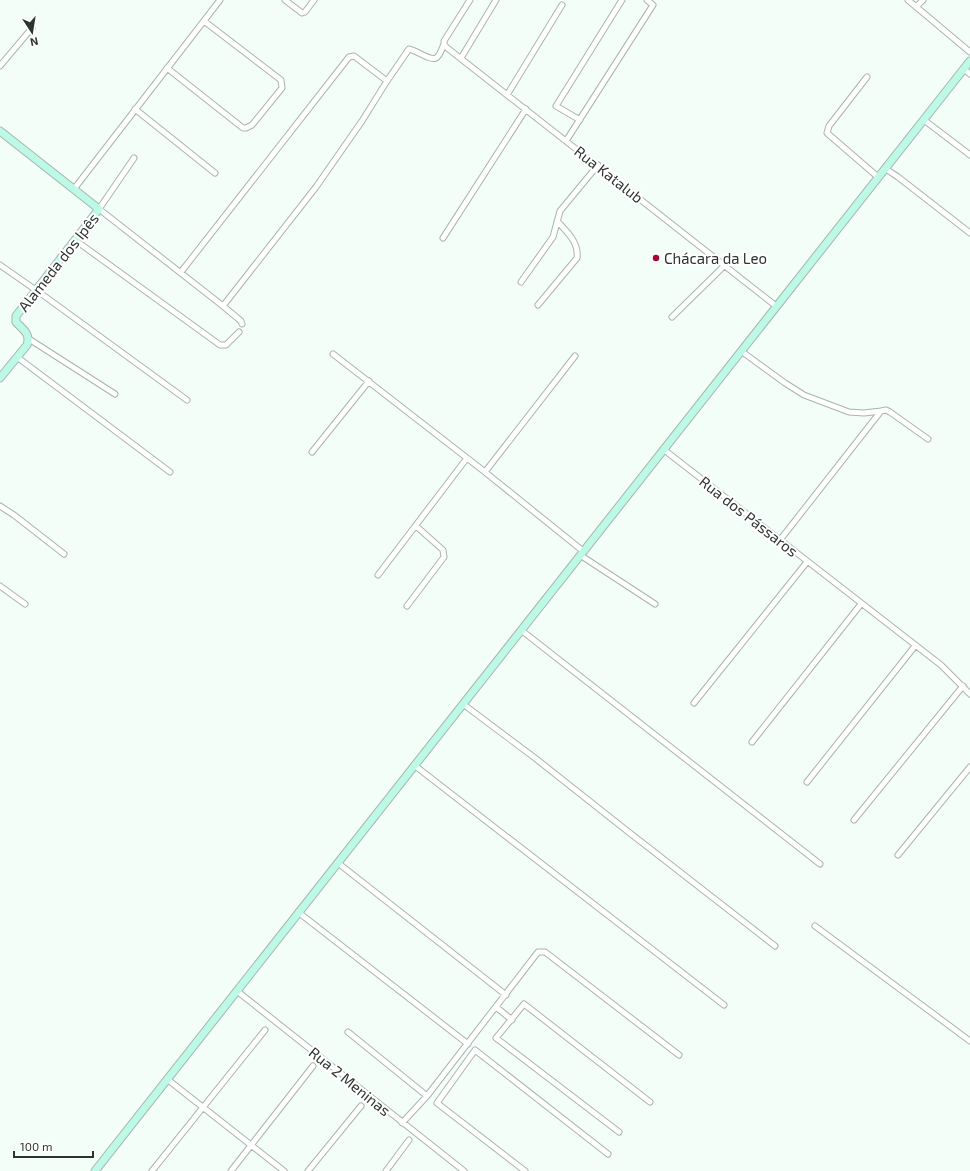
<svg xmlns="http://www.w3.org/2000/svg" width="970" height="1171" font-family="'Exo 2',sans-serif">
<rect width="100%" height="100%" fill="#f3fef9"/>
<g fill="none" stroke-linecap="round" stroke-linejoin="round">
<!-- street casing -->
<g stroke="#aab4af" stroke-width="7">
<path id="street" d="M285,0L302,13L305,12L314,0
M470,0L444,41V44L446,47L776,306
M908,0L970,52
M916,7L923,0
M461,58L496,0
M0,66L32,28
M167,68L243,128H246L252,125L282,88L281,80L204,21
M964,69L970,74
M867,77L829,126L827,133L878,177
M387,81L409,49C416,50 430,61 436,58C440,56 442,48 444,44
M507,95L562,5
M135,109L215,173
M580,120L556,106L622,0
M924,120L970,155
M566,141L653,5L647,0
M134,158L99,209L223,306L241,321L242,324
M886,169L898,177L970,233
M74,189L220,0
M443,238L526,109
M75,240L220,345H226L239,332
M0,265L43,295L187,400
M181,272L349,57L354,56L387,81L362,121L316,187L223,306
M521,282L553,237L560,211L598,165
M538,305L577,258C579,242 567,232 557,221
M672,317L725,265
M29,339L115,394
M741,351L785,383L804,395L849,412L864,413L881,411
M333,354L485,472L583,551
M17,357L170,472
M663,449L941,665L970,694
M312,452L369,381
M485,472L575,356
M0,506L14,515L64,554
M780,540L881,411L886,410L890,412L928,439
M580,555L655,604
M378,575L467,458
M0,586L25,604
M407,606L444,557L443,550L416,526
M521,630L820,864
M694,703L807,562
M463,704L535,758L626,830L775,946
M752,742L861,604
M414,765L724,1005
M807,782L915,646
M854,820L963,686
M898,855L970,767
M338,863L506,995
M298,912L468,1044
M815,926L970,1041
M237,991L464,1171
M496,1007L512,1020
M348,1032L427,1096
M167,1079L284,1171
M402,1123L427,1096L538,952H545L549,955L679,1055
M619,1132L496,1038L524,1004L650,1102
M152,1171L265,1030
M231,1171L313,1066
M308,1171L361,1106
M386,1171L409,1140
M525,1171L437,1103L475,1050L608,1154"/>
</g>
<!-- secondary casing -->
<g stroke="#aab4af" stroke-width="9">
<path id="secondary" d="M0,131L99,209L16,316V322C22,329 31,333 27,345L0,378
M95,1171L970,61"/>
</g>
<!-- street -->
<use href="#street" stroke="#fff" stroke-width="5"/>
<!-- secondary -->
<use href="#secondary" stroke="#bcf9e7" stroke-width="7"/>
</g>
<!-- markers -->
<circle fill="#a40734" stroke="#fff" stroke-width="1.5" cx="656" cy="258" r="4"/>
<g text-anchor="middle" dominant-baseline="central" stroke-width="4" stroke-linejoin="round" paint-order="stroke">
<!-- street labels -->
<g font-size="15" fill="#2e3230" stroke="#fff">
<text transform="translate(609 174) rotate(38)">Rua Katalub</text>
<text transform="translate(58 262) rotate(-52)">Alameda dos Ipês</text>
<text transform="translate(749 516) rotate(38)">Rua dos Pássaros</text>
<text transform="translate(350 1081) rotate(39)">Rua 2 Meninas</text>
</g>
<!-- poi labels -->
<g font-size="15" fill="#2e3230" stroke="#fff" text-anchor="start">
<text x="664" y="258">Chácara da Leo</text>
</g>
</g>
<!-- north arrow -->
<g transform="translate(32 32) rotate(168)" stroke="#ffffff" stroke-width="3" paint-order="stroke">
<path d="M0-3L7 15L0 10L-7 15Z" fill="#2e3230"/>
<text y="-6" font-size="11" font-weight="bold" text-anchor="middle" fill="#2e3230">N</text>
</g>
<!-- scale -->
<path d="M14 1151v6h79v-6" fill="none" stroke="#2e3230" stroke-width="2"/>
<text x="20" y="1151" font-size="12" fill="#2e3230" stroke="#ffffff" stroke-width="3" paint-order="stroke">100 m</text>
</svg>
